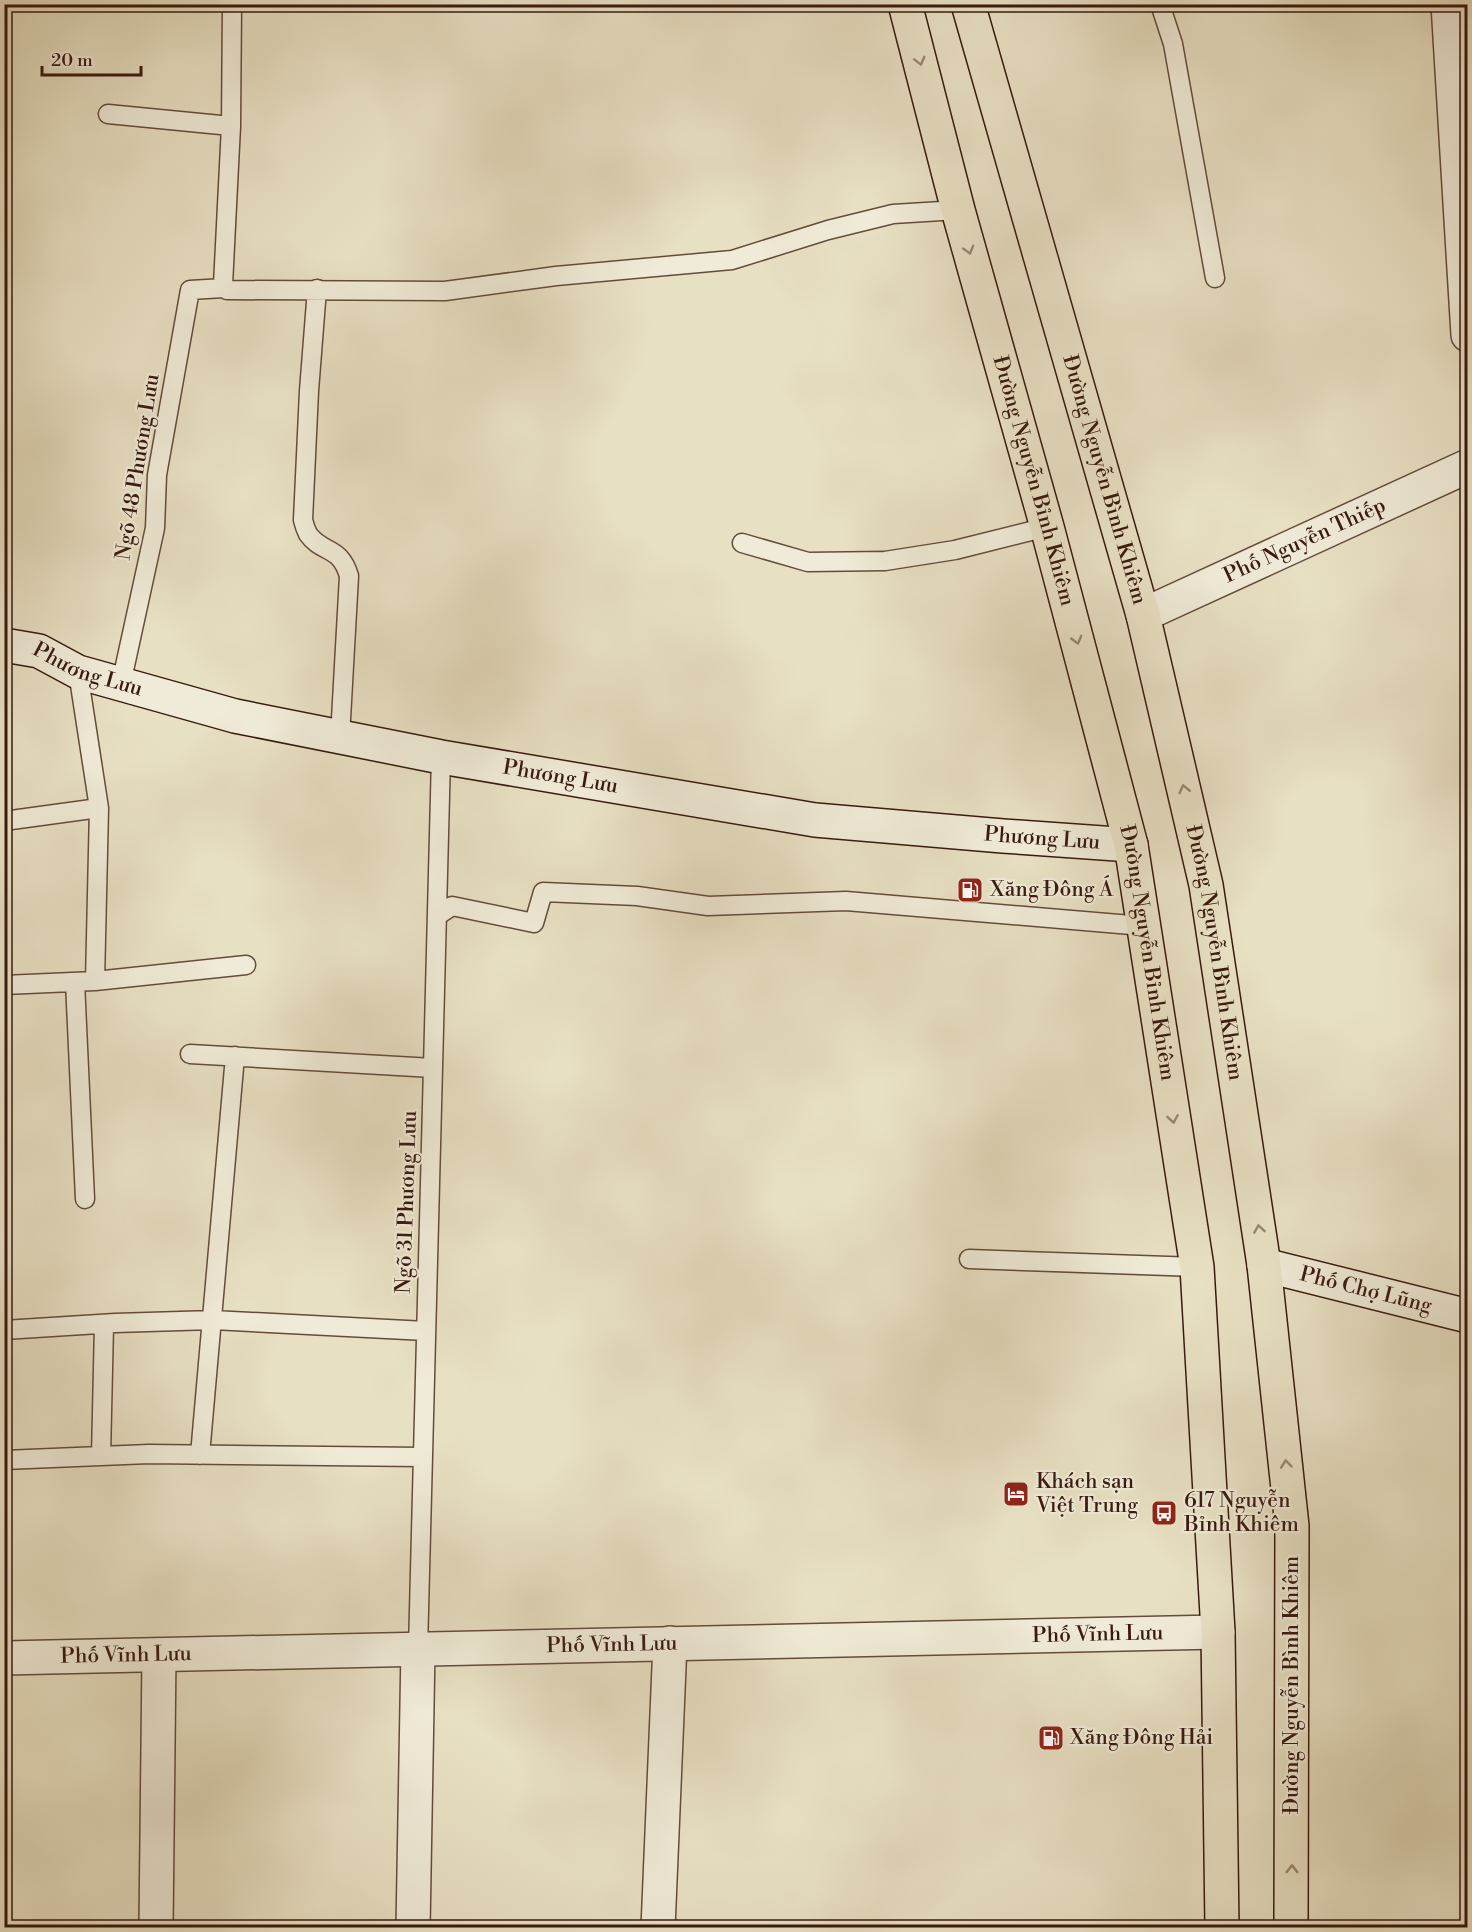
<svg xmlns="http://www.w3.org/2000/svg" width="1472" height="1932" font-family="'Libre Bodoni',serif">
<rect width="100%" height="100%" fill="#e8e0c3"/>
<filter id="stains"><feTurbulence type="fractalNoise" baseFrequency=".00333" numOctaves="4"/><feColorMatrix values="0 0 0 0 .2 0 0 0 0 .09 0 0 0 0 .02 0 0 0 .5 -.17"/></filter>
<radialGradient id="worn" r=".72"><stop offset=".6" stop-color="#630" stop-opacity="0"/><stop offset="1" stop-color="#630" stop-opacity=".3"/></radialGradient>
<g fill="none" stroke-linecap="round" stroke-linejoin="round">
<!-- lane casing -->
<g stroke="#644c3b" stroke-width="21">
<path id="lane" d="M232,4L231,126L223,285L224,288L227,290L445,291L556,276L732,260L828,230L893,214L958,210
M1160,4L1173,44L1215,278
M108,114L231,126
M317,289L309,391L303,520C304,524 306,530 308,534C322,554 340,545 349,576L340,737
M742,543L808,562L885,561L955,550L1047,527
M78,672L99,808L95,981
M121,684L155,528L157,475L190,290L224,288
M4,821L99,808
M437,916L452,906L534,923L543,892L637,896L708,906L846,901L1143,926
M75,982L85,1199
M4,985L95,981L246,965
M190,1054L433,1068
M969,1259L1197,1267
M4,1330L115,1323L213,1320L426,1331
M200,1455L235,1056
M101,1456L104,1325
M4,1460L149,1454L422,1457
M418,1649L441,757"/>
</g>
<!-- street casing -->
<g stroke="#644c3b" stroke-width="36">
<g id="street">
<path d="M1448,4L1468,335"/>
<path id="s1" d="M1143,615L1468,466"/>
<path id="s2" d="M4,1658L1218,1632"/>
<path d="M156,1928L159,1655"/>
<path d="M413,1928L418,1649"/>
<path d="M658,1928L670,1643"/>
</g>
</g>
<!-- secondary casing -->
<g stroke="#381a0e" stroke-width="36">
<g id="secondary">
<path id="s3" d="M4,645L39,651L78,672L235,716L441,757L815,820L1003,836L1131,845"/>
<path id="s4" d="M1264,1265L1468,1316"/>
</g>
</g>
<!-- highway casing -->
<g stroke="#381a0e" stroke-width="36">
<g id="highway">
<path id="s5" d="M905,4L958,210L1047,527L1131,845L1197,1267L1218,1632L1222,1928"/>
<path id="s6" d="M968,4L1143,615L1206,885L1264,1265L1292,1526L1291,1928"/>
</g>
</g>
<!-- lane -->
<use href="#lane" stroke="#f0ebd8" stroke-width="18"/>
<!-- street -->
<use href="#street" stroke="#f0ebd8" stroke-width="33"/>
<!-- secondary -->
<use href="#secondary" stroke="#f0ebd8" stroke-width="33"/>
<!-- highway -->
<use href="#highway" stroke="#e8e0c3" stroke-width="33"/>
</g>
<!-- one-way arrows -->
<defs><path id="oneway-chevron" d="M-2-3.5L2.5 0L-2 3.5" fill="none" stroke-width="1.6" stroke-linecap="round" stroke-linejoin="round" transform="scale(1.5)"/></defs>
<g stroke="#998772">
<use href="#oneway-chevron" transform="translate(920 61) rotate(76)"/>
<use href="#oneway-chevron" transform="translate(969 250) rotate(74)"/>
<use href="#oneway-chevron" transform="translate(1077 640) rotate(75)"/>
<use href="#oneway-chevron" transform="translate(1184 789) rotate(-103)"/>
<use href="#oneway-chevron" transform="translate(1173 1119) rotate(81)"/>
<use href="#oneway-chevron" transform="translate(1259 1229) rotate(-99)"/>
<use href="#oneway-chevron" transform="translate(1286 1464) rotate(-96)"/>
<use href="#oneway-chevron" transform="translate(1292 1869) rotate(-90)"/>
</g>
<!-- icons -->
<defs>
<g id="fuel-square" transform="scale(1.35)"><rect x="-9" y="-9" width="18" height="18" rx="4" fill="#8f2418" stroke="#f0ebd8"/><path d="M-5.5-6h7V0h2V4h1.3V-2.5L3-4.5l.8-.8L6-3V5H2.5V1h-1V6h-7ZM-4.2-4.7v3.2H.2V-4.7Z" fill="#fff"/></g>
<g id="hotel-square" transform="scale(1.35)"><rect x="-9" y="-9" width="18" height="18" rx="4" fill="#8f2418" stroke="#f0ebd8"/><path d="M-6-4.5h1.5V1H6V5H4.5V3h-9V5H-6ZM-4 0a1.8 1.8 0 1 1 3.6 0ZM.5 0V-2.5h3Q6-2.5 6 0Z" fill="#fff"/></g>
<g id="bus-square" transform="scale(1.35)"><rect x="-9" y="-9" width="18" height="18" rx="4" fill="#8f2418" stroke="#f0ebd8"/><path d="M-5-6H5V4H4V6H2V4H-2V6H-4V4H-5ZM-3.5-4V0h7V-4ZM-3.5 1.2v1.5H-2V1.2ZM2 1.2v1.5H3.5V1.2Z" fill="#fff"/></g>
</defs>
<g fill-rule="evenodd">
<use href="#fuel-square" x="970" y="890"/>
<use href="#hotel-square" x="1016" y="1494"/>
<use href="#bus-square" x="1164" y="1513"/>
<use href="#fuel-square" x="1051" y="1738"/>
</g>
<g text-anchor="middle" dominant-baseline="central" stroke-width="4.5" stroke-linejoin="round" paint-order="stroke">
<!-- street labels -->
<g font-size="21" fill="#381a0e" stroke="#f0ebd8">
<text transform="translate(138 467) rotate(-81)">Ngõ 48 Phương Lưu</text>
<text stroke="none"><textPath href="#s6" startOffset="495">Đường Nguyễn Bình Khiêm</textPath></text>
<text stroke="none"><textPath href="#s5" startOffset="494">Đường Nguyễn Bỉnh Khiêm</textPath></text>
<text stroke="none"><textPath href="#s1" startOffset="178">Phố Nguyễn Thiếp</textPath></text>
<text stroke="none"><textPath href="#s3" startOffset="88">Phương Lưu</textPath></text>
<text stroke="none"><textPath href="#s3" startOffset="574">Phương Lưu</textPath></text>
<text stroke="none"><textPath href="#s3" startOffset="1060">Phương Lưu</textPath></text>
<text stroke="none"><textPath href="#s5" startOffset="980">Đường Nguyễn Bỉnh Khiêm</textPath></text>
<text stroke="none"><textPath href="#s6" startOffset="981">Đường Nguyễn Bình Khiêm</textPath></text>
<text transform="translate(407 1202) rotate(-88)">Ngõ 31 Phương Lưu</text>
<text stroke="none"><textPath href="#s4" startOffset="105">Phố Chợ Lũng</textPath></text>
<text stroke="none"><textPath href="#s2" startOffset="1094">Phố Vĩnh Lưu</textPath></text>
<text stroke="none"><textPath href="#s2" startOffset="608">Phố Vĩnh Lưu</textPath></text>
<text stroke="none"><textPath href="#s2" startOffset="122">Phố Vĩnh Lưu</textPath></text>
<text transform="translate(1292 1685) rotate(-90)">Đường Nguyễn Bình Khiêm</text>
</g>
<!-- poi labels -->
<g font-size="21" fill="#381a0e" stroke="#f0ebd8" text-anchor="start">
<text x="990" y="890">Xăng Đông Á</text>
<text x="1036" y="1482">Khách sạn<tspan x="1036" dy="24">Việt Trung</tspan></text>
<text x="1184" y="1501">617 Nguyễn<tspan x="1184" dy="24">Bỉnh Khiêm</tspan></text>
<text x="1070" y="1738">Xăng Đông Hải</text>
</g>
</g>
<!-- margin -->
<rect width="1472" height="1932" fill="none" stroke="#e8e0c3" stroke-width="24"/>
<rect x="6" y="6" width="1460" height="1920" fill="none" stroke="#381a0e" stroke-width="3"/>
<rect x="12" y="12" width="1448" height="1908" fill="none" stroke="#381a0e" stroke-width="1.5"/>
<!-- scale -->
<path d="M42 66v9h99v-9" fill="none" stroke="#381a0e" stroke-width="3"/>
<text x="51" y="66" font-size="18" fill="#381a0e" stroke="#f0ebd8" stroke-width="4.5" paint-order="stroke">20 m</text>
<rect width="100%" height="100%" filter="url(#stains)"/>
<rect width="100%" height="100%" fill="url(#worn)"/>
</svg>
